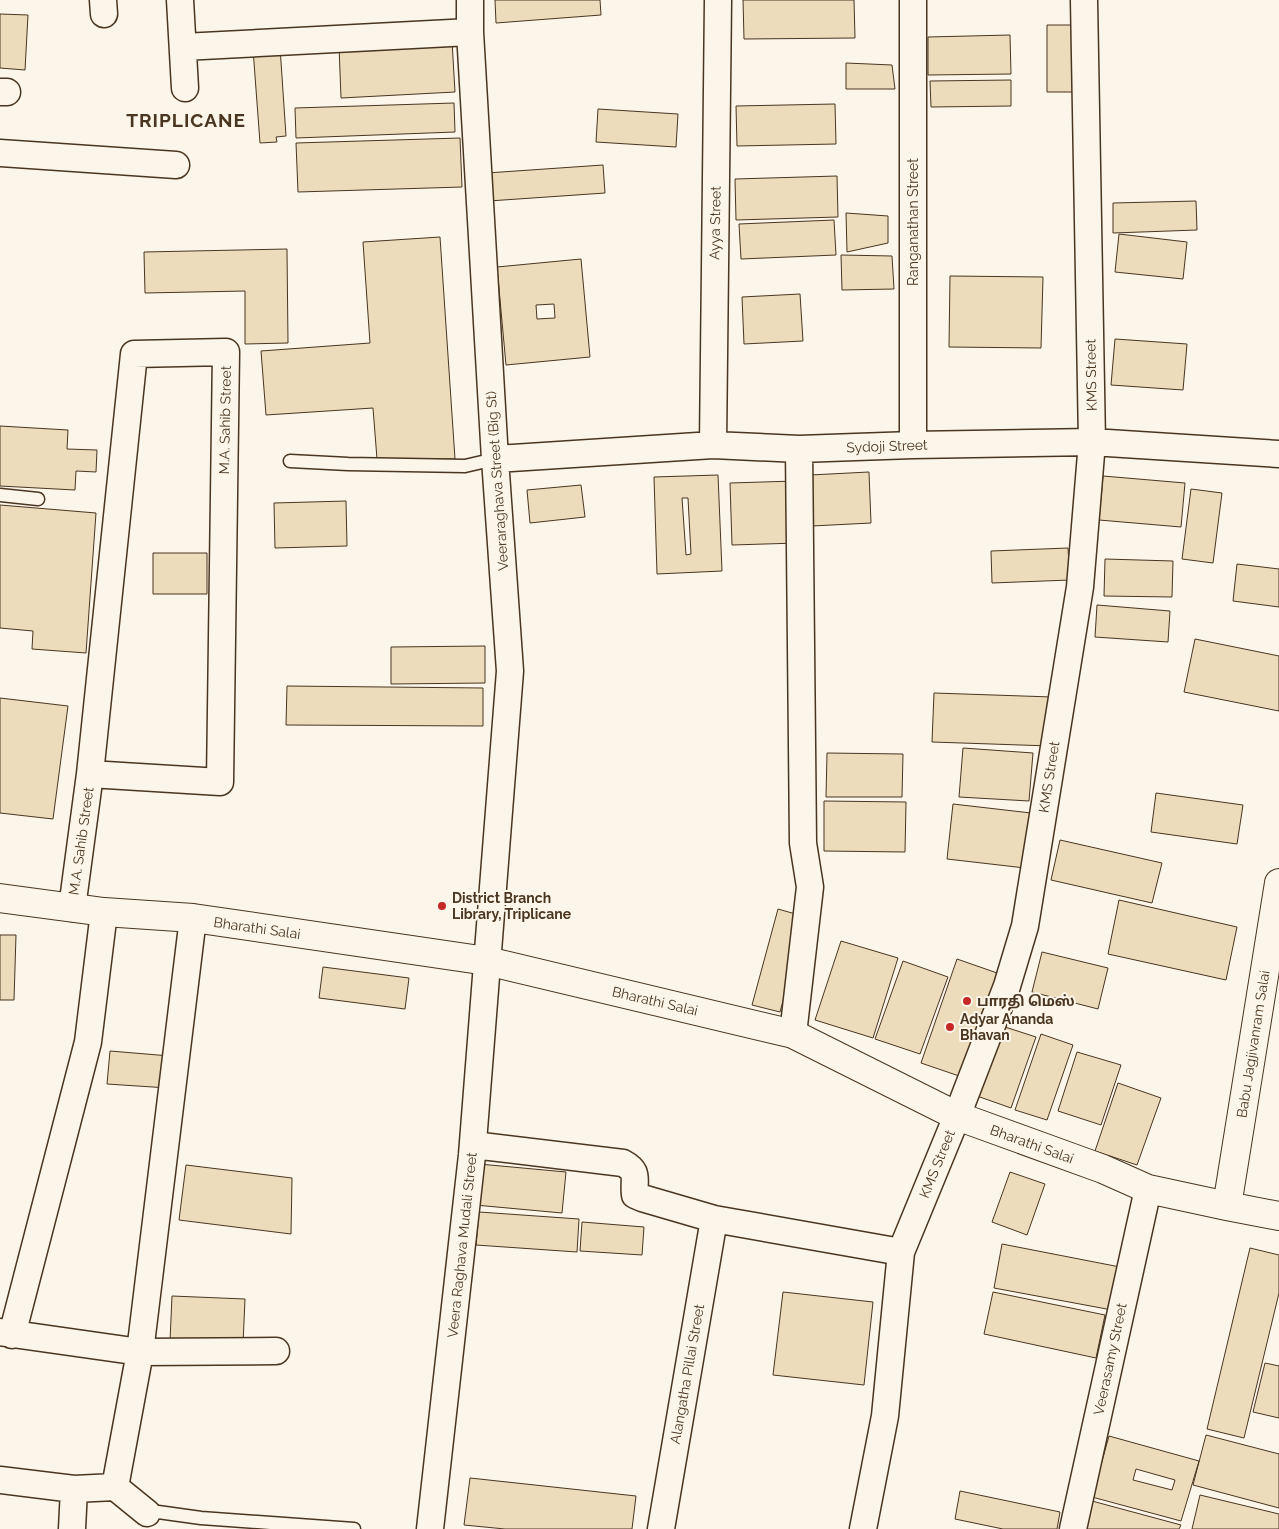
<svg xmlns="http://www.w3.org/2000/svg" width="1279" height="1529" font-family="Raleway,'Noto Sans Tamil',sans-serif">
<rect width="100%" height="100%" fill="#fbf6e9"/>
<!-- building -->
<path fill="#ecdcbc" stroke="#4a3520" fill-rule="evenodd" d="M495,0H600L601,15L496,23Z
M743,0H854L855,38L744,39Z
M0,14L28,15L25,70L0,68Z
M1047,25H1078V92H1047Z
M1010,35L1011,74L928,75V37Z
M452,41L455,92L341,98L339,46Z
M280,47L286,136L276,137L277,142L260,143L253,49Z
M846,63L892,65L895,89H846Z
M1011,80V106L931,107L930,81Z
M454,103L455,132L296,138L295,108Z
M835,104L836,144L737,146L736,106Z
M598,109L678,114L676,147L596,142Z
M460,138L462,187L298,192L296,143Z
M603,165L605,193L489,201L487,173Z
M837,176L838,217L736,220L735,179Z
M1196,201L1197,230L1113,233V203Z
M846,213L888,216V243L847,252Z
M834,220L836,255L741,259L739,224Z
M1119,234L1187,242L1183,279L1115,272Z
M440,237L455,459H377L373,408L266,415L261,351L370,343L363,242Z
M287,249L288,343L245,344V291L145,293L144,252Z
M841,255L892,256L894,289L842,290Z
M581,259L590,357L506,365L497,267ZM554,304L555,318L537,319L536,305Z
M950,276L1043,277L1041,348L949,347Z
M800,294L803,341L744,344L742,297Z
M1115,339L1187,344L1183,390L1111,385Z
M0,426L68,430L67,449L97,450L96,472L76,471L75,490L0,486Z
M869,472L871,523L812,526L810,475Z
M718,475L722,571L657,574L654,477ZM682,498H688L691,554L686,555Z
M1103,476L1185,483L1181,527L1099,520Z
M796,481L798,543L732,545L730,483Z
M581,485L585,517L530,523L527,490Z
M1191,489L1222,493L1213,563L1182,559Z
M346,501L347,546L275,548L274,503Z
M0,505L96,513L86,653L32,649L33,631L0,628Z
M1068,548L1070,580L992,583L991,551Z
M153,553H207V594H153Z
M1105,559L1173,561L1172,597L1104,596Z
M1237,564L1279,569V607L1233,601Z
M1097,605L1170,611L1168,642L1095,637Z
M1195,639L1279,656V711L1184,692Z
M485,646V683L391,684V647Z
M287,686L483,688V726L286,725Z
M934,693L1052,697L1050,746L932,742Z
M0,698L68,706L53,819L0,813Z
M963,748L1033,753L1029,801L959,797Z
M827,753L903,754L902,797H826Z
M1156,793L1243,805L1237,844L1151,832Z
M824,801L906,802L905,852L824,851Z
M953,804L1031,813L1025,868L947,859Z
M1060,840L1162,863L1152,903L1051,880Z
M1119,900L1237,927L1226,980L1108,954Z
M778,909L806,917L780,1012L752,1005Z
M0,935H16L14,1000H0Z
M841,941L898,958L873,1038L815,1020Z
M1042,952L1108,968L1098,1009L1032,992Z
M957,959L1000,974L965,1078L921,1063Z
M903,961L948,977L920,1054L875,1039Z
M323,967L409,978L405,1009L319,998Z
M1002,1026L1036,1037L1011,1108L977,1096Z
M1041,1034L1073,1045L1047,1120L1015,1110Z
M110,1051L170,1056L168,1088L107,1084Z
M1077,1052L1121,1065L1101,1125L1058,1111Z
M1118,1083L1161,1098L1137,1165L1095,1151Z
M479,1164L566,1172L562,1213L475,1205Z
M186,1165L292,1178L291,1234L179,1220Z
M1010,1172L1045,1184L1027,1235L992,1222Z
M479,1212L579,1219L577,1252L476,1245Z
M582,1222L644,1227L642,1255L580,1251Z
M1002,1244L1120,1267L1112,1310L994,1288Z
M1250,1248L1279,1255V1293L1244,1438L1207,1429Z
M783,1292L873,1302L864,1385L773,1375Z
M993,1292L1105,1315L1096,1358L984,1334Z
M172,1296L245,1299L243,1344L170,1341Z
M1265,1363L1279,1366V1418L1253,1412Z
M1206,1435L1279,1454V1508L1193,1485Z
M1109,1436L1199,1461L1181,1521L1092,1497ZM1136,1469L1175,1480L1172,1490L1133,1480Z
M470,1478L636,1496L632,1529H505L464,1525Z
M960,1491L1060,1512L1057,1529H1003L955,1519Z
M1200,1495L1279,1514V1529H1192Z
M1092,1501L1181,1525L1179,1529H1085Z"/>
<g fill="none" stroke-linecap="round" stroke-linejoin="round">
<!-- service casing -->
<g stroke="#4a3520" stroke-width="15">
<path id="service" d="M290,461L348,464L465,466L495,459
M0,495L38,499
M158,1512L201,1518L354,1529"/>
</g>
<!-- minor casing -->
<g stroke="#4a3520" stroke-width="29">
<path id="minor" d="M103,0L104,14
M180,0L185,88
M913,0V445
M183,47L470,32
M0,92H7
M0,153L176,165
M713,445L718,0
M495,459L713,445L799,449L913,445L1092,442L1279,454
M72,908L90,774L134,354L226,352L220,782L90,774
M793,1034L810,887L803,843L799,449
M473,1145L623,1163C640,1172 633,1179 635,1195L642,1198L714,1219L901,1252
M0,1332L140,1352L276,1351
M12,1335L88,1042L104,912
M0,1480L74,1489L115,1487L147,1513
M115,1487L140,1352L193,918
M72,1529L74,1489
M430,1529L472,1155L510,671L495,459L470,32V0
M661,1529L714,1219
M863,1529L885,1416L901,1252L957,1116L1007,986L1025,926L1080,587L1092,442L1084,0
M1073,1529L1148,1189"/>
</g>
<!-- tertiary casing -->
<g stroke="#4a3520" stroke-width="30">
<path id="tertiary" d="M0,898L104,912L193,918L487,961L793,1034L957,1116L1103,1169L1148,1189L1227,1206L1279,1216
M1227,1206L1279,883"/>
</g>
<!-- service -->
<use href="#service" stroke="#fbf6e9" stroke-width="12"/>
<!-- minor -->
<use href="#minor" stroke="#fbf6e9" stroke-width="26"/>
<!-- tertiary -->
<use href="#tertiary" stroke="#fbf6e9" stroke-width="28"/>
</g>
<!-- markers -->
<g fill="#c62828" stroke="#fbf6e9" stroke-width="2">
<circle cx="442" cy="906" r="5"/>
<circle cx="967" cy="1001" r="5"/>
<circle cx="950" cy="1027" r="5"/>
</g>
<g text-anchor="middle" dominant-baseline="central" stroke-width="4" stroke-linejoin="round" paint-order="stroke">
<!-- street labels -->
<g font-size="14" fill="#4a3520" stroke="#fbf6e9">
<text transform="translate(913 222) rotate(-90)">Ranganathan Street</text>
<text transform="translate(715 223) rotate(-89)">Ayya Street</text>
<text transform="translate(1091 375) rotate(-91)">KMS Street</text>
<text transform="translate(225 420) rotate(-89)">M.A. Sahib Street</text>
<text transform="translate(887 446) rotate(-2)">Sydoji Street</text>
<text transform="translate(497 481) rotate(-94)">Veeraraghava Street (Big St)</text>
<text transform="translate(1049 777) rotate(-81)">KMS Street</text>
<text transform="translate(81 841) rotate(-82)">M.A. Sahib Street</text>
<text transform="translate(257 928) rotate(8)">Bharathi Salai</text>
<text transform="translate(655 1001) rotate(13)">Bharathi Salai</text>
<text transform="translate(1253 1044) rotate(-81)">Babu Jagjivanram Salai</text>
<text transform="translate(1032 1144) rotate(20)">Bharathi Salai</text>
<text transform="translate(937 1164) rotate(-68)">KMS Street</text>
<text transform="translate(462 1245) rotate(-84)">Veera Raghava Mudali Street</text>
<text transform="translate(1110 1359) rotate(-78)">Veerasamy Street</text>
<text transform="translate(687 1374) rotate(-80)">Alangatha Pillai Street</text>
</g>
<!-- poi labels -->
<g font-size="14" font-weight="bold" fill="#4a3520" stroke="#fbf6e9" text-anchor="start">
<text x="452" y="898">District Branch<tspan x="452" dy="16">Library, Triplicane</tspan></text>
<text x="977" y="1001">பாரதி மெஸ்</text>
<text x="960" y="1019">Adyar Ananda<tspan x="960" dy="16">Bhavan</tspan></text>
</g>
<!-- district labels -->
<g font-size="19" font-weight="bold" letter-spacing="1" fill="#4a3520" stroke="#fbf6e9">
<text x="186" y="120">TRIPLICANE</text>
</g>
</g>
</svg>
